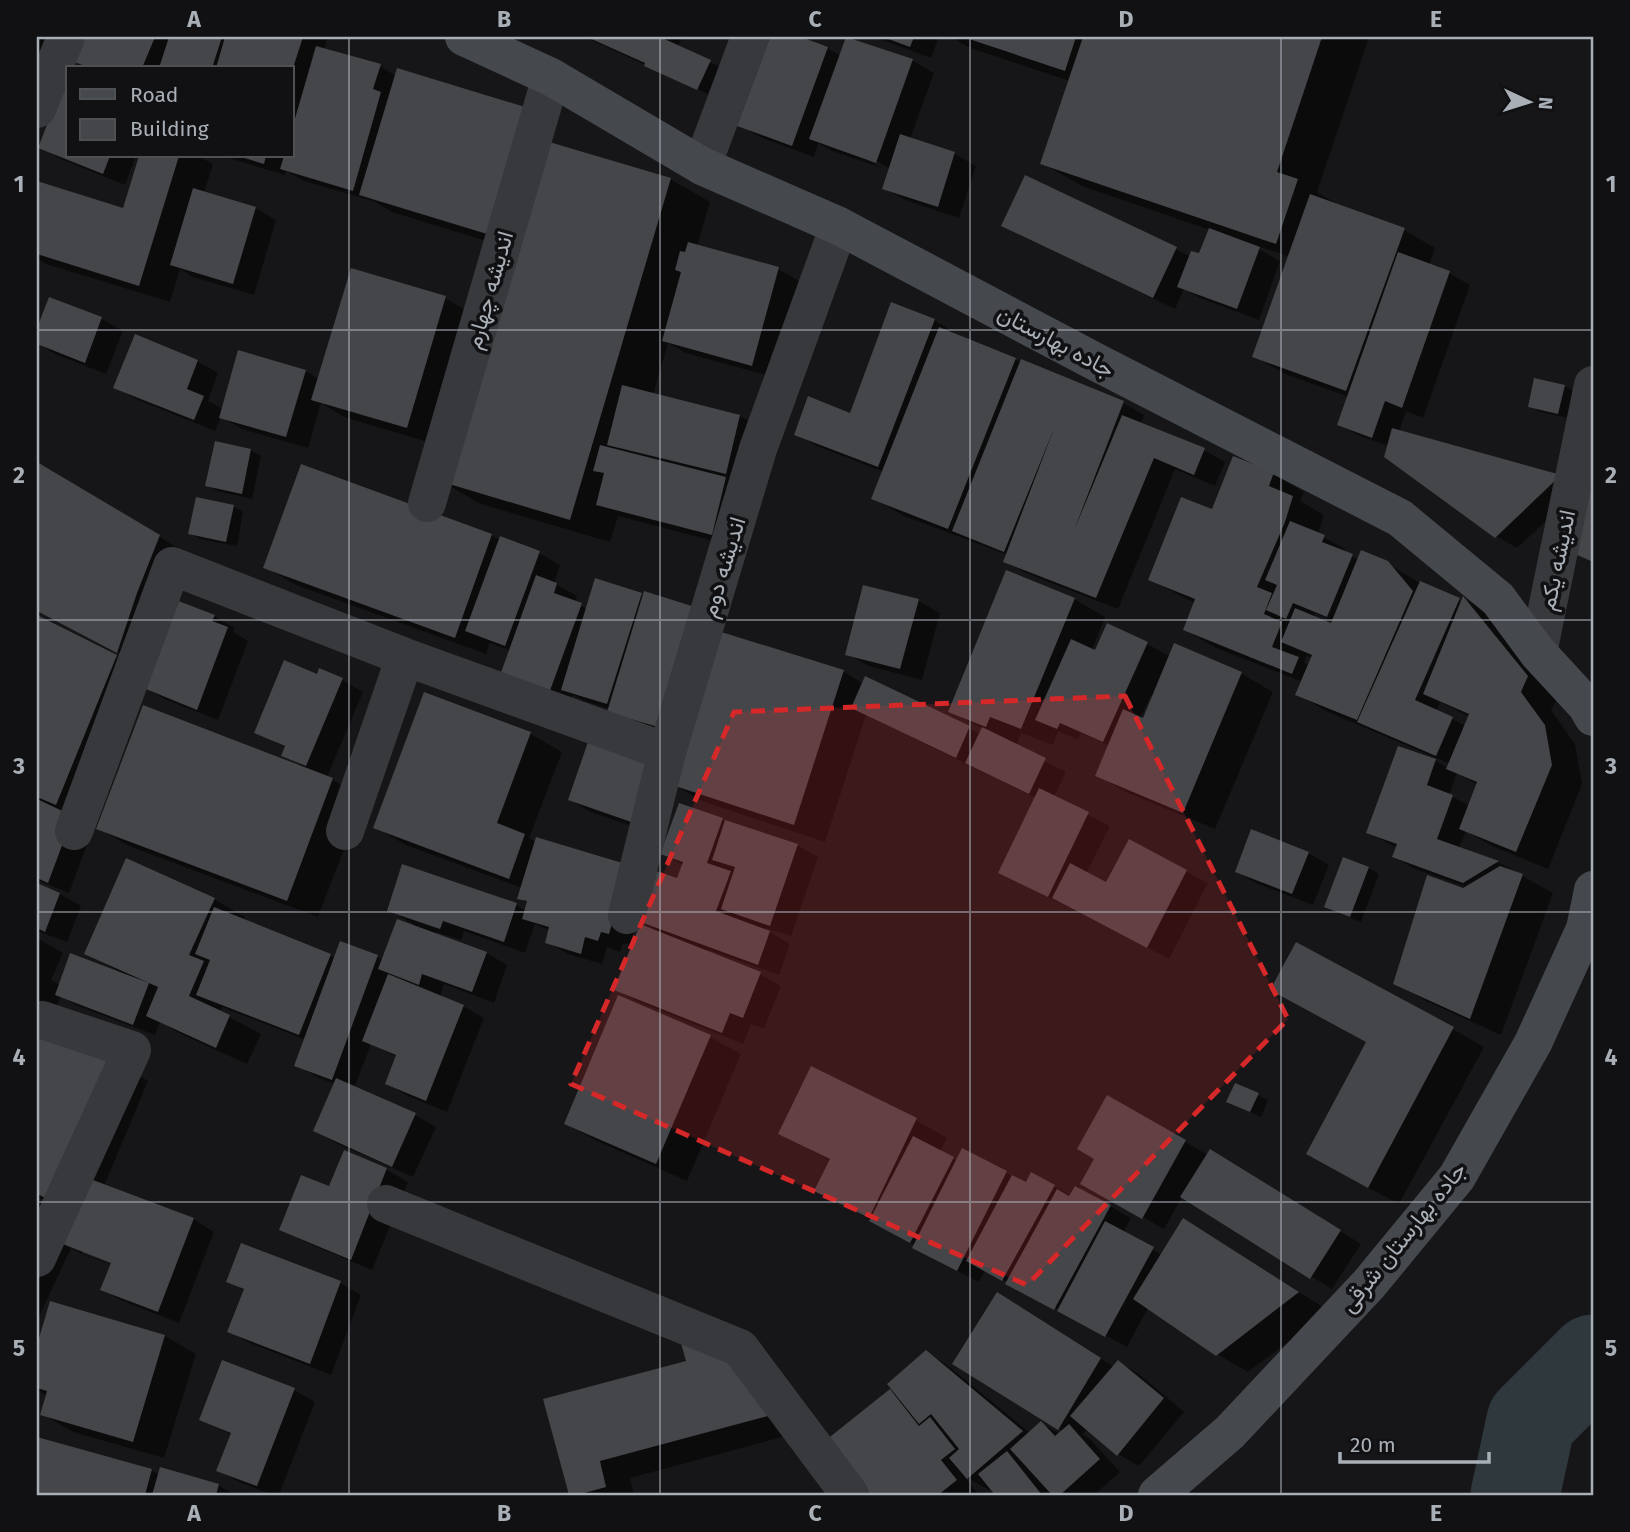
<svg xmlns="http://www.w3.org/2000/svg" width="1630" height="1532" font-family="'Fira Sans',Vazirmatn,sans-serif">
<rect width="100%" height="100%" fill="#161618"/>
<!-- shadow -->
<path fill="#0007" fill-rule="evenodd" d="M37,37H63L37,104Z
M84,37H327L324,50L380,66L396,76L550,144L670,179L710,202L697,247L778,269L799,281L773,377L686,353L668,343L653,395L740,416L761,428L733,546L618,516L610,542L481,504L441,481L509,248L392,212L373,201L304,181L286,171L285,175L222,156H292V68H88L75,61Z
M585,37H682L678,47L720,67L708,94Z
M771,37H796L827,48L841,56L847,38L913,61L934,73L910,139L955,154L976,166L959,218L905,200L884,188L890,169L870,157L868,160L882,168L832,151L818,143L814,157L760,137L739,125Z
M874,37H939L931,58Z
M951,37H1369L1317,192L1337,204V205L1404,230L1435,248L1429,265L1449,273L1470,285L1423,418L1406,411L1399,432L1580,489L1517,548L1496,536L1389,446L1360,436L1339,424L1349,397L1285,374L1254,356L1290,257L1257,246V248L1280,261L1259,320L1200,298L1184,289L1175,309L1024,237L1004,225L1176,249L1191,257L1200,256L1210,230L1082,186L1042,163L1070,81L970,48Z
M63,88L68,90V156H136L125,185L61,159L40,147Z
M141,156H198L213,164L204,193L255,208L276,220L254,295L193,277L180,269L170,302L46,264L37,258V183L124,210Z
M445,298L476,316L438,445L344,417L321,403L308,448L242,429L221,417L215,431L136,399L115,387L197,361L218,373L208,401L223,409L305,371L319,379Z
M50,299L102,319L123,331L106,374L55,354L37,343V333Z
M934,320L955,333L954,335L1123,403L1144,415L1141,424L1204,450L1225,462L1215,486L1175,469L1118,609L1026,573L1005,561L1008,555L904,516L873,498L884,472L817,446L796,434L851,415Z
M1565,386L1575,392L1568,418L1540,412L1530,406Z
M250,450L261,456L252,499L217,491L207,485Z
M37,464L180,549L139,663L37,610Z
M1273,474L1304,492L1300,501L1324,515L1318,534L1345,549L1344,552L1359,560L1387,563L1420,583L1463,602L1464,599L1494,616L1559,695L1551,710L1575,744L1582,784L1548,869L1492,846L1466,831L1459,848L1498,862L1553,893L1501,1035L1426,1001L1395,983L1464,886L1415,869L1395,857L1398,847L1389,844L1368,832L1399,748L1435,761L1448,768L1450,764L1328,712L1297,694L1303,682L1216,648L1185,630L1195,603L1182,597L1151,579L1213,511ZM1315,613L1333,621L1332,625L1313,618ZM1307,655L1312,658L1309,665L1304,662ZM1440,702L1470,717L1466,726L1436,711ZM1457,773L1478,785L1470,806L1449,795Z
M1593,488V563L1568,549Z
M233,506L243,512L237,546L200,539L190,533Z
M491,535L500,540L539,553L560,565L554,583L577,596L575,603L587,609L641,595L644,597L679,738L630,723L610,709L584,701L573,695L569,707L522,690L511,651L490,643L486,654L296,585L265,567Z
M865,587L919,601L940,613L922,680L869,666L847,654Z
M1074,599L1105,617L1092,650L1096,652L1108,625L1147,644L1171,657L1175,646L1242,674L1273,692L1215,829L1128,793L1097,775L1110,746L1081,733L1078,740L1058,731L1053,745L1021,733L1016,746L1066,772L1054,797L1110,826L1086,874L1107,885L1129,841L1208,883L1169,959L1000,872L1036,798L866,715L825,842L702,801L673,784L655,834L591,812L570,800L654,764L719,633L844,672L864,684L866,679L980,734L983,729L951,711ZM1151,695L1154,696L1144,720L1140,718Z
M214,616L235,628L233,632L248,641L218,720L164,699L143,686Z
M37,617L137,669L93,829L69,893L37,880Z
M318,676L342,680L363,692L327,777L364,797L318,917L129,846L98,828L300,767L301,765L284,755L286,748L256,732Z
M425,694L531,734L562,752L529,838L536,842L678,880L683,865L662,853L722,820L797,845L818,857L791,936L765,928V929L790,944L779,975L706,949L705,952L760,974L781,986L764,1029L751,1024L743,1044L637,1001L616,989L654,929L637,920L630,945L623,943L620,952L607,947L602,964L568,954L547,942L550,931L535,924L525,953L464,931L461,940L436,932L435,935L486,953L507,965L494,1003L444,984L440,997L463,1006L484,1018L447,1112L408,1096L387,1084L397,1057L371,1044L354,1088L415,1115L436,1127L413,1177L336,1143L315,1131L335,1084L317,1077L296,1065L306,1040L222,1007L220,1012L261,1034L247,1064L179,1033L160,1022L155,1035L78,1006L61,996L49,1024L37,1019V938L63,953L51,980L60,985L117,973L118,971L86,953L214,899L245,917L243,920L336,958L377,957L383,960L413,924L389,910L516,905L526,911L528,903L519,898L522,888L406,845L375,827Z
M1308,853L1329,865L1313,905L1258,884L1237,872Z
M1344,859L1369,868L1379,874L1361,922L1336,912L1326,906Z
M37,885L60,894L81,906L67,942L37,931Z
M1453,1029L1484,1047L1399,1204L1339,1172Z
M37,1030L117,1063L148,1081L104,1186L193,1219L214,1232L179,1323L123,1301L102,1289L112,1265L83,1255L71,1248L37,1321V1201L51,1207L73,1213L37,1197ZM82,1250L120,1264L119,1267L82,1254Z
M710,1037L741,1054L687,1181L597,1141L566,1124Z
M1236,1085L1268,1100L1261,1117L1239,1107Z
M1108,1098L1208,1155L1231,1163L1361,1244L1332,1289L1182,1197L1164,1229L1082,1183L1096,1158Z
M916,1120L947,1138L940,1152L958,1161L1006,1173L1026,1184L1054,1186L1071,1196L1110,1206L1131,1218L1123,1233L1162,1255L1214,1238L1329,1311L1248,1372L1217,1354L1148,1308L1127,1347L985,1270L979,1282L935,1260L915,1245L816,1190L831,1161L780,1133Z
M345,1152L387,1170L408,1182L372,1270L303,1241L282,1229L330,1189Z
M228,1281L340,1283L361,1295L331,1375L250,1343L229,1331L245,1291Z
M51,1303L165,1336L196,1354L164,1458L73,1432L42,1414L47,1396L37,1390V1352Z
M1018,1307L1114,1367L1118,1362L1139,1374L1184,1412L1139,1466L1118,1454L1087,1428L1083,1435L1090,1439L1120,1472L1094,1495H997L991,1488L989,1490L964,1476L977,1493L974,1495H872L828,1440L890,1391L899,1396L926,1352L947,1365L1030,1433L1041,1423L1060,1434L1064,1431L955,1364Z
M688,1362L797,1433L630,1478L634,1495H571L545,1401Z
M294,1390L315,1402L279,1495H273L239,1482L218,1470L232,1435L201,1419Z
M37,1439L151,1470L160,1475L218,1485L235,1495H37Z"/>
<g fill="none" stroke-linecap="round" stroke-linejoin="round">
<!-- river -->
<path stroke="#2f383c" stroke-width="89" d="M1515,1495L1531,1421L1593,1359"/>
</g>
<!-- building -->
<path fill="#45464a" d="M82,37H155L142,68H90L72,61Z
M169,37H222L212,68H159Z
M225,37H303L293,68H216Z
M587,37H660L711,60L697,90L644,66L645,63Z
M770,37H801L828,47L792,146L737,126Z
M846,37L913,59L876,163L809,139Z
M883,37H914L910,47Z
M963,37H1076L1065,71Z
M1083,37H1322L1277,172L1298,179L1276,244L1040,164Z
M316,46L381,64L373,89L381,92L353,191L280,169L284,156H292V129Z
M397,68L525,107L487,234L359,195Z
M62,86L68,88V156H110L103,174L38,148Z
M900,134L955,152L938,207L882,189Z
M539,139L671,178L570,520L439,481Z
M139,156H179L139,286L37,254V181L123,208Z
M238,156H266L264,164Z
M1025,175L1177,247L1153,298L1001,226Z
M193,188L256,207L233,284L170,265Z
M1310,194L1405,228L1346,391L1252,357Z
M1209,228L1260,247L1237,309L1177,287L1191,251L1199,253Z
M688,242L779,267L752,366L662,341L681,272L675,270L680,251L685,252Z
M1398,252L1450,271L1402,408L1385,401L1372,438L1337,425Z
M351,268L446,296L407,428L311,400Z
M49,297L102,317L85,363L37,344V328Z
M891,302L935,319L878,467L794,435L808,396L850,413Z
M939,327L1016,358L948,529L871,499Z
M135,334L198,360L187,389L204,396L194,420L113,388Z
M238,350L306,370L286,437L219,418Z
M1021,359L1124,401L1073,533L1122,415L1205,448L1194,475L1154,458L1096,598L1003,562L1055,426L1004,552L952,531Z
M1534,378L1565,385L1558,414L1528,407Z
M622,385L740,415L726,474L607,445Z
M1392,428L1561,475L1495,538L1384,457Z
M215,441L251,449L242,494L205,486Z
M600,445L726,477L712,535L596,505L604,473L593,471Z
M1233,456L1274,472L1269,486L1293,496L1285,522L1257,587L1272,593L1264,614L1282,622L1272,647L1299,657L1292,674L1183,630L1195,599L1148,580L1181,497L1212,509Z
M37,462L160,535L137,593L117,653L37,611Z
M301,464L492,534L455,638L263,568Z
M1593,484V562L1566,550Z
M196,497L234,505L226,542L188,534Z
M1290,521L1325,535L1322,542L1353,554L1327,617L1293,603L1286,619L1266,610L1277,585L1265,580Z
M500,536L540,551L505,646L465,631Z
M1361,550L1388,561L1413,591L1357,720L1295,695L1312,655L1281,642L1295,608L1331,623Z
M1006,570L1075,598L1021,729L990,717L986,727L948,712Z
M536,575L557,583L554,593L582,603L548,696L499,678Z
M595,578L642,593L607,704L561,690Z
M1420,581L1460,598L1415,700L1453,717L1436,756L1357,722Z
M863,585L919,599L900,669L845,655Z
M644,591L695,607L658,727L607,712Z
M1463,596L1528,676L1521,692L1545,725L1552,765L1516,852L1459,829L1477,782L1446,769L1469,714L1423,694Z
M168,597L215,615L212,621L228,627L197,710L141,687Z
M37,615L117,655L56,805L37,797Z
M1107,623L1148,642L1103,742L1060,723L1057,729L1035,720L1071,639L1095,650Z
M718,631L844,670L794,825L669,784Z
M1174,643L1242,672L1183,813L1095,776L1123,709L1143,718Z
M284,660L317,674L319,668L343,678L306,766L281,756L285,746L254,733Z
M865,676L970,726L956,758L851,708Z
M424,692L531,732L497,823L525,834L509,879L373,828Z
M143,705L333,778L287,901L96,829Z
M982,727L1046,758L1029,794L965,763Z
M589,739L655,763L634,823L568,800Z
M1398,746L1436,759L1427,785L1453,795L1437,839L1499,861L1463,883L1392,857L1397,844L1366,833Z
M1039,788L1089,812L1048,897L998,873Z
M37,799L73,816L48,883L37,878Z
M679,803L723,818L707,863L731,871L716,911L770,931L758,965L635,920L653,870L677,878L683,862L660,854Z
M725,820L798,844L770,926L721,909L735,867L712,860Z
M1251,829L1309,852L1292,894L1235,872Z
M536,837L629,865L609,934L601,932L598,941L585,937L581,954L545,943L549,927L522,919L527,901L517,899Z
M1129,839L1187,870L1147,948L1052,898L1070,863L1106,882Z
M1343,857L1369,867L1350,917L1324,907Z
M126,858L215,898L189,955L204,961L189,996L230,1015L216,1048L146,1016L158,987L84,954Z
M402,864L517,903L504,942L443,921L440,929L387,911Z
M1500,866L1523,874L1470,1019L1393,984L1427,875L1463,888Z
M37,883L60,893L45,932L37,928Z
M214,907L331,954L299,1035L196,995L210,960L195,954Z
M397,919L487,952L472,992L422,974L419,985L378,969Z
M640,924L761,972L743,1018L730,1013L722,1033L614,990Z
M340,941L378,955L332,1080L294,1066Z
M1296,942L1454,1027L1368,1188L1306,1154L1366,1042L1270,990Z
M70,953L149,983L133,1025L55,995Z
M388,974L464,1005L426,1101L385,1084L396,1055L362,1041Z
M618,995L711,1035L656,1164L564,1124Z
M37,1028L118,1062L58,1204L37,1194Z
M811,1066L917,1118L869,1218L814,1191L830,1159L778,1134Z
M336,1078L416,1113L392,1167L313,1131Z
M1235,1083L1259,1093L1250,1112L1226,1102Z
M1107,1095L1186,1140L1142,1219L1080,1184L1094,1159L1077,1149Z
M913,1136L954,1157L910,1243L869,1221Z
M962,1148L1007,1171L957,1271L912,1248Z
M1210,1149L1341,1230L1310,1279L1180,1197Z
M344,1150L387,1168L351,1260L279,1230L301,1175L329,1186Z
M1031,1172L1055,1185L1002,1281L966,1261L1012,1175L1026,1182Z
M85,1177L194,1218L158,1312L100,1290L111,1263L60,1243Z
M1075,1186L1111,1205L1054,1310L1005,1284L1057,1189L1069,1196Z
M1183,1218L1299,1292L1216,1356L1133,1299Z
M1105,1221L1154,1247L1105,1337L1057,1311Z
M241,1243L341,1281L310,1364L227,1332L244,1289L226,1282Z
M997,1292L1101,1358L1058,1430L952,1364Z
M50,1301L165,1335L133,1442L40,1415L47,1391L37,1388V1345Z
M679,1336L735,1359L768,1416L600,1461L606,1487L577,1495H569L543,1399L686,1361Z
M926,1350L1023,1431L967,1479L949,1458L959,1449L931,1414L919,1424L887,1384Z
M222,1360L295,1388L257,1486L216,1471L231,1433L199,1420Z
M1118,1360L1164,1398L1117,1456L1070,1416Z
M890,1389L919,1426L930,1417L955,1449L941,1460L957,1480L938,1495H870L826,1440Z
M1041,1421L1055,1436L1069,1424L1100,1459L1060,1495H1052L1010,1449Z
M37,1437L152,1469L145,1495H37Z
M1007,1451L1042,1495H995L978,1474Z
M160,1467L219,1484L216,1495H152Z"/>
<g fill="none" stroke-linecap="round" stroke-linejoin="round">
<!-- street -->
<path stroke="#37393c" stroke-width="38" d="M37,109L66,37
M702,166L750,37
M427,503L551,77
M1538,653L1593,385
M74,831L172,566L405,657L667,752
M345,831L405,657
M627,915L667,752L758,449L839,226
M386,1204L740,1348L850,1495
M37,1258L132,1050L42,1020"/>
<!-- secondary -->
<path stroke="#45484c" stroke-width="38" d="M464,37L551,77L702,166L839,226L1096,362L1400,518L1498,599L1538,653L1586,705L1593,717
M1157,1495L1230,1432L1369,1284L1457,1177L1533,1043L1585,929L1593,890"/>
</g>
<!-- marked area -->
<path fill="#d62828" fill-opacity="0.2" stroke="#d62828" stroke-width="5" stroke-dasharray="14 9" stroke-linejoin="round" d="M1125,696L1288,1019L1027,1285L571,1084L734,712Z"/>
<!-- grid -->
<path fill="none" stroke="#a9afb6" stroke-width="2" stroke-opacity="0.55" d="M349,37V1495M660,37V1495M970,37V1495M1281,37V1495M37,330H1593M37,620H1593M37,912H1593M37,1202H1593"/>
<g text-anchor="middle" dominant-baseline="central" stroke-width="7" stroke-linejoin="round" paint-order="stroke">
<!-- street labels -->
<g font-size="23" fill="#a9afb6" stroke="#111113">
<text transform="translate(489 290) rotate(-74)">اندیشه چهارم</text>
<text transform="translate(1056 341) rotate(28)">جاده بهارستان</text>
<text transform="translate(1557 560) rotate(-78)">اندیشه یکم</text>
<text transform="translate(723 567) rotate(-73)">اندیشه دوم</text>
<text transform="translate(1403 1237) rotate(-51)">جاده بهارستان شرقی</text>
</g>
</g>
<!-- border -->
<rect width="1630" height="1532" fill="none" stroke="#111113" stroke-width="77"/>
<!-- legend -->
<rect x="66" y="66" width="228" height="91" fill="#111113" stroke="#4e5054" stroke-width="2"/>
<rect x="80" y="89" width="35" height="10" fill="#45484c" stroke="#4e5054" stroke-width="2"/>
<text x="130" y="102" font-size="21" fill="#a9afb6">Road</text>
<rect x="80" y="119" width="35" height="21" fill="#45464a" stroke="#4e5054" stroke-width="2"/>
<text x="130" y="136" font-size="21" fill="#a9afb6">Building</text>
<!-- north arrow -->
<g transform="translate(1529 102) rotate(94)" stroke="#111113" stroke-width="5" paint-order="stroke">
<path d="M0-5L12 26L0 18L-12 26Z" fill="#a9afb6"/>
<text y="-10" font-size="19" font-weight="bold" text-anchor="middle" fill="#a9afb6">N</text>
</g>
<!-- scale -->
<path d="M1340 1452v10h149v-10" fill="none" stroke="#a9afb6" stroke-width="3.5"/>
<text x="1350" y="1452" font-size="21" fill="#a9afb6" stroke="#111113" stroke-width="5" paint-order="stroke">20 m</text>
<rect x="38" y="38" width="1554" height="1456" fill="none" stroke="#a9afb6" stroke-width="2.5"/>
<g font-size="23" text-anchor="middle" font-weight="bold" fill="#a9afb6">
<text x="194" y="27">A</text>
<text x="504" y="27">B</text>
<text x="815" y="27">C</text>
<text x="1126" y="27">D</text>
<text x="1436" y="27">E</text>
<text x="19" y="192">1</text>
<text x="1611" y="192">1</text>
<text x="19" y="483">2</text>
<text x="1611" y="483">2</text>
<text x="19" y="774">3</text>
<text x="1611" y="774">3</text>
<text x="19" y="1065">4</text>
<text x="1611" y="1065">4</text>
<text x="19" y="1356">5</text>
<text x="1611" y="1356">5</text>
<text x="194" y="1521">A</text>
<text x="504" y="1521">B</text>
<text x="815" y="1521">C</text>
<text x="1126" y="1521">D</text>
<text x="1436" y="1521">E</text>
</g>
</svg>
